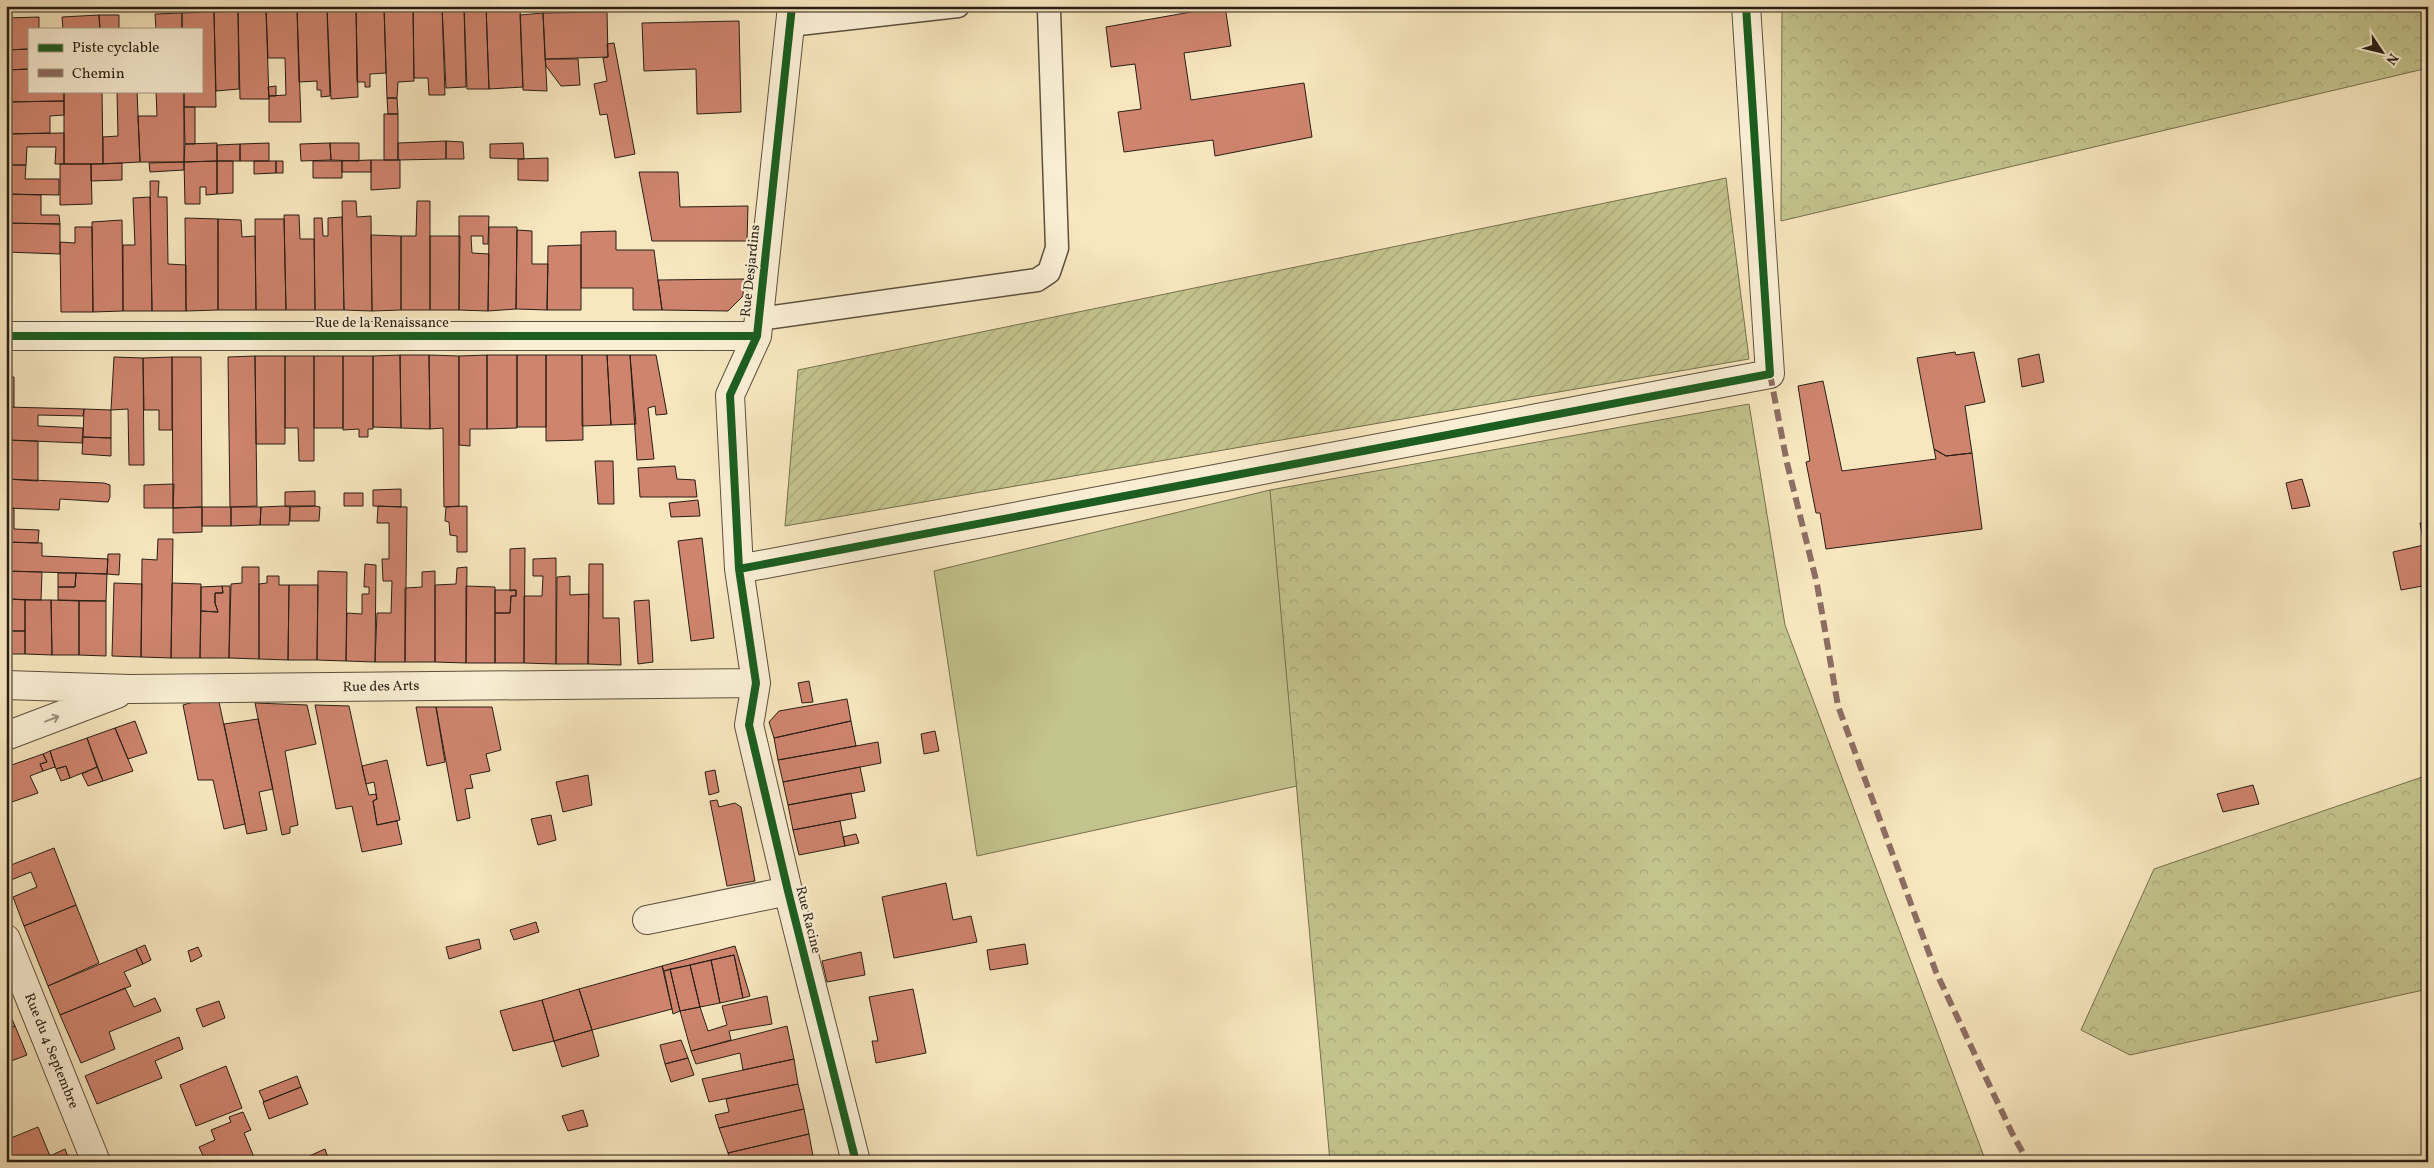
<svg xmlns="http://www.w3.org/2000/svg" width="2434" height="1168" font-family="Vollkorn,serif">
<defs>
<pattern id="forest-crowns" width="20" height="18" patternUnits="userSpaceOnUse" patternTransform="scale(1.25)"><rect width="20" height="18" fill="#c3c38d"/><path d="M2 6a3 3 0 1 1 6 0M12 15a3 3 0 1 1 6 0" fill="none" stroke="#a8a779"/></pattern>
<pattern id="garden-furrows" width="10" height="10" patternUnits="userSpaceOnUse" patternTransform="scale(1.25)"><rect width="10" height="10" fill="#c3c38d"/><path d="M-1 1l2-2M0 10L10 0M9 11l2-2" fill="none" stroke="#a8a779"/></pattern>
</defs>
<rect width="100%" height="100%" fill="#f7e6be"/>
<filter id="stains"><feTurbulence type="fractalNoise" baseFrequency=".004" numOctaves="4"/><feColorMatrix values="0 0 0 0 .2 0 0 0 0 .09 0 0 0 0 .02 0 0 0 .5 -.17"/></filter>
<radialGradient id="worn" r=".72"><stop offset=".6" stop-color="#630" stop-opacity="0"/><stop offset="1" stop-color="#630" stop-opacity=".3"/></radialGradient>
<!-- grass -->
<path fill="#c3c38d" stroke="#767050" d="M1270,490L1320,781L977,856L934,571Z"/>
<!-- forest -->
<path fill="url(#forest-crowns)" stroke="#767050" d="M1782,6H2428V68L1781,221Z
M1749,404L1785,625L1986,1162H1330L1270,490Z
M2428,775V989L2130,1055L2081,1030L2154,869Z"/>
<!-- garden -->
<path fill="url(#garden-furrows)" stroke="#767050" d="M1726,178L1749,359L785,526L798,370Z"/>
<!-- building -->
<path fill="#cf846e" stroke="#281e14" d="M413,6H442L445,95H429L428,78H414Z
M413,6L414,81L398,82L397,98H387L384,7Z
M442,6H464L466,87L446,88Z
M464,6H486L489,89H467Z
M486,6H520L523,87L489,89Z
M1225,6L1231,46L1184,53L1191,100L1304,83L1312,137L1215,156L1213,140L1124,152L1118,112L1141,109L1135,64L1111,67L1106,27Z
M384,7L386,73L370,74V87H365V82H357L356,8Z
M356,8L358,97L331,99L327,9Z
M297,9L301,122H269V96L286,95L285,58H268L266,10Z
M297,9H327L330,96L321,97V90H317V81L299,82Z
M266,10L269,99H240L238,11Z
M238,11L239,89L216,91L214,12Z
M214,12L216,107H184V91H201V29H182V13Z
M607,12L608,57L545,59L543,13Z
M182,13V29H156L155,14Z
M543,13L547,91L523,90L520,15Z
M99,15L100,29H63L62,17Z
M99,15H119V29H100Z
M39,17V29H29V49L6,50V18Z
M739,21L741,112L697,114L696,69L644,71L642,23Z
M614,43L635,154L615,158L607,114L600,115L594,84L607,81L603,58L608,57L607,44Z
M29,49V69L6,70V50Z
M545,59H578L580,85L561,86L546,66Z
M29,69V91H64V101L6,102V70Z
M276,86V96H269L268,87Z
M64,91H102L103,164H64Z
M117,91H137L140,162L103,164V137L118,136Z
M156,91H184V162H140L138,116H157Z
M387,98H397L398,114H388Z
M64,101V115L50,116V133L6,134V102Z
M184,107H195V144H185Z
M384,114H398V160H384Z
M64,133V164H55L56,147H27L26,165H6V134Z
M446,141L463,142L464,159H446Z
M446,141V159L398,160V143Z
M217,143V161L184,162L185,144Z
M269,143V161H240V144Z
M330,143H359V161L331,160Z
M330,143L331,160L301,161L300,144Z
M523,143L524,159L490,158V144Z
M240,144V161H217V145Z
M548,158V181L518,180V159Z
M371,160V172H342V161Z
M371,160H400V188L371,190Z
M217,161H233V193L217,194Z
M217,161V194L206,195V187H200V204H185L184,162Z
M254,161H276V173L254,174Z
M276,161H283V173H276Z
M313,161H342V178H313Z
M184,162V170L150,172L149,163Z
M122,163V180L91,181V164Z
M60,164H91L92,204L60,205Z
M6,165H26L25,179H59V195L6,194Z
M639,172H678L680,207L748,206L747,241H652Z
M150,181H159L158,197H167L168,264L186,265V311H152Z
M6,194L41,195V215H59L60,224L6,223Z
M150,197L152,311H123V245H135L133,198Z
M342,201H356L357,217L371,216L372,311L344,310Z
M417,201H430V310H401V236H416Z
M284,215H299L300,239H314L315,310H286Z
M459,216H489L488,244H483V236H471L472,253L489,254L488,311L459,310Z
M342,217L344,310H315L314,218H322L323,236H328V218Z
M185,218L218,219V310L186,311Z
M218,219L241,220L242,237L255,236L256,310H218Z
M255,219H284L286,310H256Z
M122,220L123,311L93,312L92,222Z
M6,223L60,224V254L6,252Z
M75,227H92L93,312H61L60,242L75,243Z
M489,227H517L516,309L488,311Z
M517,230L532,231V264H548L547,310L516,309Z
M616,231V250H654L662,310H633V288H581V232Z
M371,235L401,236V310L372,311Z
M430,236H460L459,310H430Z
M581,245V310H547L548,246Z
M744,279L743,296L728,311L662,310L658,280Z
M6,286H9V313H6Z
M1955,352L1956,355L1974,352L1985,402L1965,406L1972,453L1946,456L1934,449L1917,358Z
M2039,354L2044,382L2022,387L2018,359Z
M400,355L401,428L373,427V356Z
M400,355H429L430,429L401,428Z
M429,355L459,356V506L444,507L443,428L430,429Z
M487,355H517V428L487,429Z
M487,355V429H470V446L459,445V356Z
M517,355H546V427H517Z
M546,355H582L583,440L546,441Z
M582,355H607L611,425L582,426Z
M607,355H630L636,424L611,425Z
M630,355H656L667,414L656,415L655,406L648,408L654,459L637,460Z
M255,356H285V444H256Z
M255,356L257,506L230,507L228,357Z
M285,356H314V461H299L298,428H285Z
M314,356H343V428H314Z
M343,356H373V429H368V437H359V429L343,430Z
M114,357L143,358L144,465H129L128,409L111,410Z
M172,357H201L202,507L173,508Z
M172,357V430H159V410H144L143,358Z
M6,377H14V407H6Z
M1823,381L1842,471L1936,459L1934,449L1946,456L1972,453L1982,529L1826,549L1820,513H1816L1806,462L1810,461L1798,386Z
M6,407L84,409L83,416L38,415V426L83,428L82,443L6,440Z
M84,409L111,410V438L83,437Z
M83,437L111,438V456L82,454Z
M6,440L38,441V481L6,479Z
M595,461H613L614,504H598Z
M675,466L677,479L695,480L697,497H640L638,468Z
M6,479L104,483L110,485V497L108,502L60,499L59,510L6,508Z
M2302,479L2310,506L2292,509L2286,483Z
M174,484L173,508H144V485Z
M401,489V507L373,506V490Z
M315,491V506H285V492Z
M344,493H363V506H344Z
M698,500L700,516L671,517L669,503Z
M285,506L290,507L289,525H260L261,507Z
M315,506L320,507L319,521H290V507Z
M378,506L407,507L405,662H375L377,613H391L392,581H383L382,559H389V523H377Z
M467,506V552H457V536L450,535L449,522L445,521L446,507Z
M202,507V532L173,533V508Z
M202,507H231V526H202Z
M231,507H261L260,525L231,526Z
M6,508H14V529L39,530L38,543L6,542Z
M2428,522V585L2401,590L2393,552L2424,545L2420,523Z
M702,538L714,638L691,641L678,541Z
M158,539H173L171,658L141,657L142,559L157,560Z
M6,542L42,543V556L108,559L107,574L6,571Z
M525,548L524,663H495V613H510L511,596H516V590L510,591V549Z
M108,554H120L119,575L107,574Z
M556,558V664L524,663V596H542L543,576H533V559Z
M365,564L376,565L375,662L346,661L347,613L362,614V594H369V587H364Z
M589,564H603V618H619L621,665L588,664Z
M242,567H259V659L229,658L231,584L242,583Z
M467,567L466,663L435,662V585L456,584L457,568Z
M6,571L42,572L41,600L6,599Z
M318,571L347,572L346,661L317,660Z
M435,571V662H405V588L422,587V572Z
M58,573H76L75,587H58Z
M76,573L107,574L106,601L58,600V587H75Z
M267,576H279V585H289L288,660L259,659V584L267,583Z
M570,576V595L589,594L588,664H556L557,577Z
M114,583L142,584L141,657L112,656Z
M172,583L201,584L200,658H171Z
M289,585H318L317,660H288Z
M222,586L223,593H215V603L218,612L201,611V587Z
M222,586H230L229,658H200L201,611L218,612L215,603V593H223Z
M466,586L495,587V663H466Z
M495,590H516V596H511L510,613H495Z
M6,599H12L10,631H25V654H6Z
M12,599L25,600V631H10Z
M25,600H51L52,655L25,654Z
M51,600L79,601V655H52Z
M649,600L653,662L638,664L634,601Z
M79,601H106V656L79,655Z
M809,681L813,702L802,703L798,683Z
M847,699L851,721L774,738L769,722L779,711Z
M200,700L219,702L245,824L224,829L213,780H198L183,705Z
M255,703L307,705L316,744L285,751L298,825L290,827V833L282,835Z
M315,705L349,706L366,784L369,795L376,794L377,799L373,801L377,825L397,821L402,844L362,852L352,806L336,809Z
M416,707H436L445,762L427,766Z
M436,707H492L501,750L486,754L490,771L470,775L473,788L465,789L470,818L457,821Z
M258,719L273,789L259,792L267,830L247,834L224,724Z
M135,721L147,753L128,759L115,728Z
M851,721L856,746L778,760L774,738Z
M115,728L133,771L103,781L87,738Z
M935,731L939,751L924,754L921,734Z
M87,738L97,767L70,778L66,766L56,769L50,751Z
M878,742L881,763L783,782L778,760Z
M50,751L55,767L43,771L40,764L47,762L43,754Z
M43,754L47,762L40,764L43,771L30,776L38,793L6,804V767Z
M387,760L400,820L377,825L373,801L377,799L374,782L366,784L362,766Z
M66,766L70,778L61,781L56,769Z
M97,767L103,781L88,786L82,774Z
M860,767L865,791L788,805L783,782Z
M715,770L719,792L709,795L705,772Z
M588,775L592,805L563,812L556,782Z
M2253,785L2259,804L2223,812L2217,794Z
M851,793L856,818L793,830L788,805Z
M717,800L719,807L735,803L741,807L755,881L727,886L710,801Z
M551,815L556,840L538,845L531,819Z
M840,821L845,846L799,855L793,830Z
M856,834L859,843L845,846L843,837Z
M54,848L76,905L24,926L13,897L37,887L31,872L6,882V867Z
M946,883L953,920L971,916L977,942L894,958L882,897Z
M76,905L99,963L48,986L24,926Z
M536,922L539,932L514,940L510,930Z
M479,939L481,949L449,959L446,947Z
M1025,944L1028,964L990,970L987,950Z
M145,945L151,960L143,964L136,949Z
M735,946L750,996L743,998L734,955L664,971L662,966Z
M198,947L202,956L191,962L188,951Z
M136,949L143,964L124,972L131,986L60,1015L48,986Z
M861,952L865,975L827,982L822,961Z
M734,955L743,998L720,1003L711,960Z
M711,960L720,1003L700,1007L690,965Z
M690,965L700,1007L680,1011L670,969Z
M662,966L672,1009L592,1030L579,989Z
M670,969L680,1011L673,1014L664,971Z
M125,988L134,1007L155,998L161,1011L109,1032L115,1049L81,1063L60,1015Z
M579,989L592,1030L554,1041L542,1000Z
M913,989L926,1053L876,1063L872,1041H878L869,997Z
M767,996L772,1024L729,1031L731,1040L691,1051L680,1011L700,1007L708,1031L727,1025L722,1006Z
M542,1000L554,1041L513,1051L500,1011Z
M219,1001L225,1018L203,1027L196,1009Z
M6,1005L15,1026L6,1029Z
M15,1026L27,1055L6,1063V1029Z
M787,1026L794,1059L743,1070L740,1053L696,1064L691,1051Z
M592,1030L599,1056L562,1067L554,1041Z
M179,1037L183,1049L155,1061L162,1078L97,1104L85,1076Z
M681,1040L688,1058L665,1064L660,1045Z
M688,1058L694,1075L671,1082L665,1064Z
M794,1059L798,1084L709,1102L702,1079Z
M226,1066L242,1108L196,1126L180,1085Z
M297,1076L301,1087L264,1102L259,1091Z
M798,1084L804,1109L719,1128L715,1115L729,1112L726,1099Z
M301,1087L308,1104L269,1119L263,1102Z
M804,1109L809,1134L728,1153L719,1128Z
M583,1110L588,1126L568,1131L562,1116Z
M243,1112L251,1130L244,1133L256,1162H206L199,1147L215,1140L211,1130L231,1122L229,1117Z
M38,1127L50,1156L35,1162H6V1140Z
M809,1134L814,1162H731L728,1153Z
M65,1149L70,1162H35L50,1156Z
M325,1149L329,1161L296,1162Z"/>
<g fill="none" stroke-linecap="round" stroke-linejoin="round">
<!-- service casing -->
<g stroke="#5c503e" stroke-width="25">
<path id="service" d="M790,25L958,6
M759,319L1037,280L1049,272L1057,248L1049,10L1047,6"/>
</g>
<!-- minor casing -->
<g stroke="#5c503e" stroke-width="30">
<path id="minor" d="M792,6L757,336L730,395L739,569L756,683L749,725L788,891L856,1162
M6,336H757
M739,569L1770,374L1746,6
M6,685L130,689L756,683
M6,736L117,694
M647,920L788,891
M6,939L96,1162"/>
</g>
<!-- service -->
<use href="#service" stroke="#faefd5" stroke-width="22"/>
<!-- minor -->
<use href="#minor" stroke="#faefd5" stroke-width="28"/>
<!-- quiet -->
<path stroke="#8d6e63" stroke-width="6" stroke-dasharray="12 6" stroke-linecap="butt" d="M1770,374L1787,463L1817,584L1838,706L1936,972L2012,1133L2028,1162"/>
<!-- cycleway casing -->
<g stroke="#faefd5" stroke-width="11">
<path id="cycleway" d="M792,6L757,336L730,395L739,569L756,683L749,725L788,891L856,1162
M6,336H757
M739,569L1770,374L1746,6"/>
</g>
<!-- cycleway -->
<use href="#cycleway" stroke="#1b5e20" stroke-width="8"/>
</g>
<!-- one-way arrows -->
<defs><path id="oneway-shaft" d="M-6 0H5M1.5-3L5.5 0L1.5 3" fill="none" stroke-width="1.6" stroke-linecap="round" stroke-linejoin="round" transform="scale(1.25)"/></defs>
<use stroke="#9c917e" href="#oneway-shaft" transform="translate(52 719) rotate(-21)"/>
<g text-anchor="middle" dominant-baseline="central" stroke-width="4.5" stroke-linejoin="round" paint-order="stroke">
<!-- street labels -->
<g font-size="14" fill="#281e14" stroke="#faefd5">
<text transform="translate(751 271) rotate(-84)">Rue Desjardins</text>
<text x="382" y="323">Rue de la Renaissance</text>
<text transform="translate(381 687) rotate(-1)">Rue des Arts</text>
<text transform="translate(808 920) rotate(76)">Rue Racine</text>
<text transform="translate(51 1051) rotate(68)">Rue du 4 Septembre</text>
</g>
</g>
<!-- margin -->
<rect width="2434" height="1168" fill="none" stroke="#f7e6be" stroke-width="25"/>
<rect x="8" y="8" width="2419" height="1153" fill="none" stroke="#281e14" stroke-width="2.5"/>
<rect x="12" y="12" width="2409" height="1143" fill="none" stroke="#281e14"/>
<!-- legend -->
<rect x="28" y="28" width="175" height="65" fill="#faefd5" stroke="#a69b88"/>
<rect x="38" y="44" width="25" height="8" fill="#1b5e20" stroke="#a69b88"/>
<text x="72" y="52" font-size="15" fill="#281e14">Piste cyclable</text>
<rect x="38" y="69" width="25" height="8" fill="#8d6e63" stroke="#a69b88"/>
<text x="72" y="78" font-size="15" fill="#281e14">Chemin</text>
<!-- north arrow -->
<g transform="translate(2382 52) rotate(125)" stroke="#faefd5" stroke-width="4" paint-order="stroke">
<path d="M0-4L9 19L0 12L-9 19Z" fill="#281e14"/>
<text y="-8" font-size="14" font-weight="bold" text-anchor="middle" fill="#281e14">N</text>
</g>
<rect width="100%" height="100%" filter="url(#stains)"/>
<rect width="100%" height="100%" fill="url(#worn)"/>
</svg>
